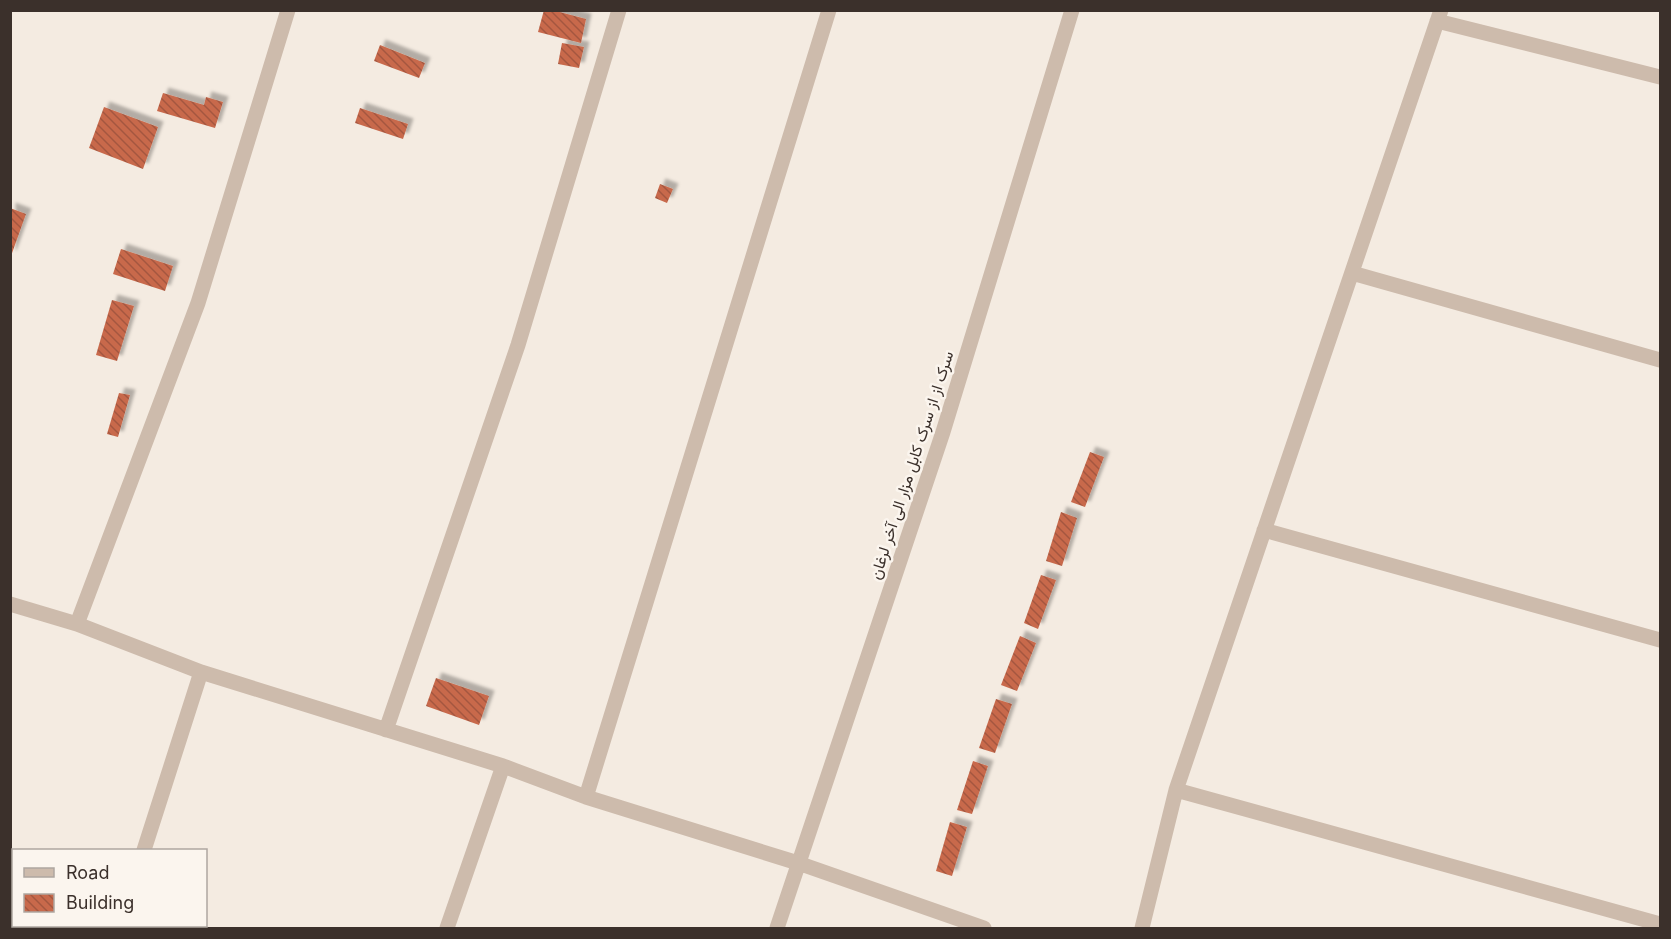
<svg xmlns="http://www.w3.org/2000/svg" width="1671" height="939" font-family="Inter,Vazirmatn,sans-serif">
<defs>
<pattern id="building-back-hatch" width="6" height="6" patternUnits="userSpaceOnUse" patternTransform="scale(1.5)"><rect width="6" height="6" fill="#c8694b"/><path d="M-1 5l2 2M0 0l6 6M5-1l2 2" fill="none" stroke="#a4573f"/></pattern>
<filter id="shadow"><feDropShadow dx="5.5" dy="-5.5" stdDeviation="1.5" flood-color="#0004"/></filter>
</defs>
<rect width="100%" height="100%" fill="#f4ebe1"/>
<!-- building -->
<path fill="url(#building-back-hatch)" filter="url(#shadow)" d="M544,10H552L586,19L581,43L538,32Z
M562,43L584,47L579,68L558,64Z
M380,45L425,63L419,78L374,61Z
M163,93L204,105L206,97L223,102L215,128L157,111Z
M104,107L158,127L143,169L89,148Z
M360,108L408,124L403,139L355,123Z
M660,184L673,189L667,203L655,198Z
M10,208L26,214L11,256H10Z
M121,249L173,266L165,291L113,274Z
M112,300L134,306L117,361L96,355Z
M119,393L130,395L118,437L107,434Z
M1090,452L1104,457L1085,507L1071,502Z
M1061,512L1077,518L1062,566L1046,561Z
M1041,575L1056,580L1038,629L1024,623Z
M1020,636L1036,643L1017,691L1001,685Z
M436,678L489,696L479,725L426,706Z
M996,699L1012,704L995,753L979,748Z
M973,761L988,766L972,814L957,810Z
M950,822L967,827L952,876L936,871Z"/>
<g fill="none" stroke-linecap="round" stroke-linejoin="round">
<!-- street -->
<path stroke="#cdbbac" stroke-width="15" d="M1437,21L1660,77
M1352,273L1660,360
M1264,530L1660,640
M10,604L77,624L201,672L503,766L586,797L798,863L984,928
M77,624L198,303L288,10
M386,730L518,345L619,10
M1176,790L1660,924
M586,797L829,10
M144,850L201,672
M119,928L120,926
M447,928L503,766
M777,928L943,432L1072,10
M1142,928L1176,790L1441,10"/>
</g>
<g text-anchor="middle" dominant-baseline="central" stroke-width="5" stroke-linejoin="round" paint-order="stroke">
<!-- street labels -->
<g font-size="16" fill="#3b302b" stroke="#fbf5ee">
<text transform="translate(911 465) rotate(-72)">سرک از از سرک کابل مزار الی آخر لرغان</text>
</g>
</g>
<!-- border -->
<rect width="1671" height="939" fill="none" stroke="#3b302b" stroke-width="24"/>
<!-- legend -->
<rect x="12" y="849" width="195" height="78" fill="#fbf5ee" stroke="#aea6a0" stroke-width="1.5"/>
<rect x="24" y="868" width="30" height="9" fill="#cdbbac" stroke="#aea6a0" stroke-width="1.5"/>
<text x="66" y="879" font-size="18" fill="#3b302b">Road</text>
<rect x="24" y="894" width="30" height="18" fill="url(#building-back-hatch)" stroke="#aea6a0" stroke-width="1.5"/>
<text x="66" y="909" font-size="18" fill="#3b302b">Building</text>
</svg>
